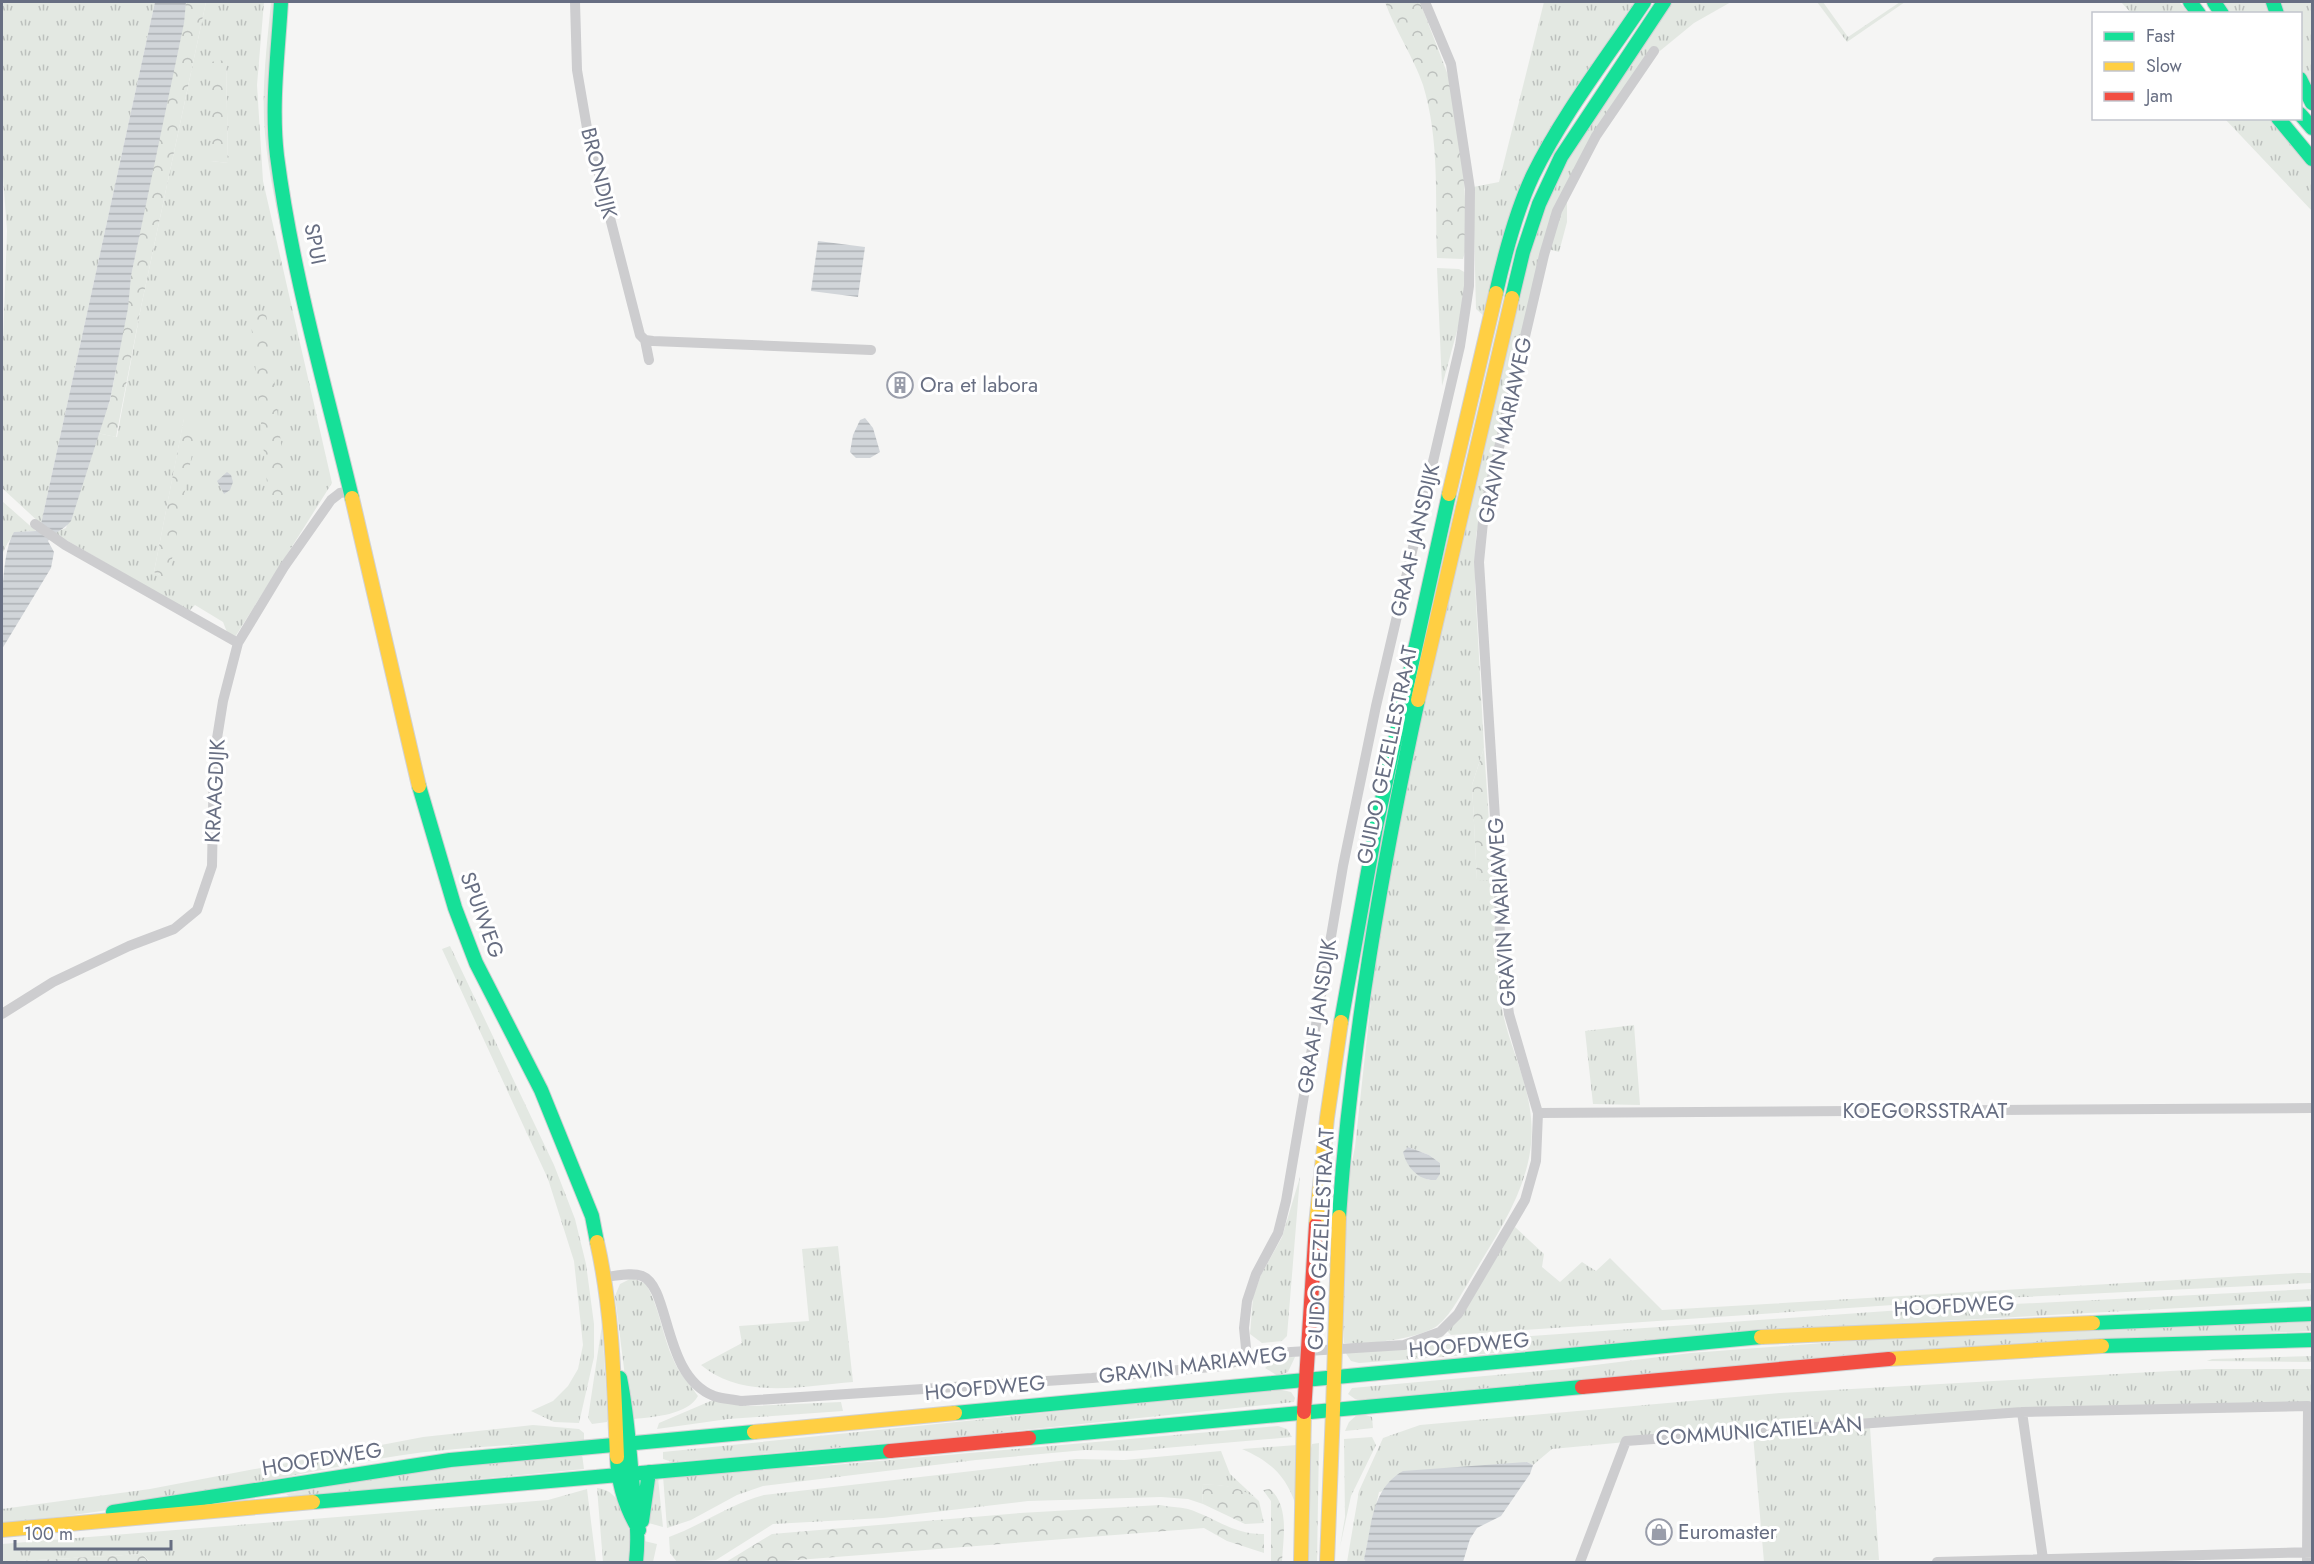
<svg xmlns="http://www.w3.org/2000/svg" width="2314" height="1564" font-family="Jost,sans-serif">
<defs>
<pattern id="grass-tufts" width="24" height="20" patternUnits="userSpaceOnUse" patternTransform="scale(1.5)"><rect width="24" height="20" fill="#e3e8e2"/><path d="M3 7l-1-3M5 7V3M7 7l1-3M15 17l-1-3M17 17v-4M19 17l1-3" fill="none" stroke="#bcc0bd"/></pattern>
<pattern id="forest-crowns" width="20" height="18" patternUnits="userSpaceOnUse" patternTransform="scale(1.5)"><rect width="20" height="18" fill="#e3e8e2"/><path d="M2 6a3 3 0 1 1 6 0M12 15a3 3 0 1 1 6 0" fill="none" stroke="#bcc0bd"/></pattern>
<pattern id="water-rules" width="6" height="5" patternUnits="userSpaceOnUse" patternTransform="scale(1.5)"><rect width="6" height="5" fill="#d1d5d9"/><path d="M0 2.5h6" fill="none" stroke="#adb1b5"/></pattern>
</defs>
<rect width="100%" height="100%" fill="#f5f5f4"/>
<!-- grass -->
<path fill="url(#grass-tufts)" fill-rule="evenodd" d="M2,2H155L41,524L2,488V370L7,231L2,163Z
M206,2H264L257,85L263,181L332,483L235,637L227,632L223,622L195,605L189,611L54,533L66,528L97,433L117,437L141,307ZM226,60L228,163L211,161ZM184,419H185L167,579L154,572Z
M271,2H275L270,72L299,305C286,248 270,192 265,134C261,90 267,45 271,2Z
M1544,2H1635L1570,99L1484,316L1476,309L1473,187L1499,182Z
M1671,2H1731L1694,23L1655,55L1598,139L1567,201V222L1559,252L1544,248L1476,535L1475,584L1484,748L1472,785L1477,880H1493C1495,921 1495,963 1501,1003C1507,1042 1528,1079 1531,1118C1537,1176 1502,1226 1474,1273C1463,1290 1453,1313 1437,1326C1419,1339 1366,1345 1344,1343L1341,1265L1347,1186L1355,1147L1378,936L1417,737L1531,245L1561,169ZM1408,1147L1429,1155L1440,1163V1174L1429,1180L1415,1173Z
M1817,2H1823L1848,37L1900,2H1905L1847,42Z
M2121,2H2179L2189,13H2131Z
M2223,2H2269L2272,13H2231Z
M2277,2H2312V94L2301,70L2300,14L2280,13Z
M2225,119H2272L2312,165V211Z
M1437,268L1459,269L1466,273L1460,320L1442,386Z
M2,501L36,531C15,530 8,538 2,556Z
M450,946L554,1165L575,1219L586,1264L594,1324V1357L579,1423L554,1422L531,1411L553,1401L568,1386L578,1369L583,1345L574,1261L548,1179L442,949Z
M1634,1025L1640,1105L1593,1104L1585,1031Z
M1300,1177L1287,1336L1282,1341L1262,1343L1250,1334L1253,1297L1261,1275L1282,1237Z
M1515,1227L1544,1254L1542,1267L1560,1282L1582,1262L1596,1271L1610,1258L1662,1310L2298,1273H2312V1283L1982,1299L1451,1335L1447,1331Z
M838,1246L853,1382C803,1386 742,1400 701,1365L742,1343L739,1326L809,1321L802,1249Z
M632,1278L646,1284C660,1308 662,1336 674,1361C680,1375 690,1384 698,1396C688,1415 653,1417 634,1419L627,1393L615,1296L620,1284Z
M2312,1289V1301L1902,1323L1359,1363L1351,1361L1345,1352L1434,1339L1458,1341L1916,1309Z
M2312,1320V1331L2062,1342L1367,1400L1355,1399L1348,1394L1352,1388L1563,1369L1691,1353L1941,1334Z
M602,1325L608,1419L607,1422L592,1424L588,1418Z
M2312,1356V1362L2207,1361L2212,1359Z
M1295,1357L1288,1372L1278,1376L1265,1368L1277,1358Z
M2206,1369H2312V1405L1827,1423L1552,1449L1533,1465L1527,1462L1379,1492L1364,1559L1366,1562H1347L1359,1491L1383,1438L1420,1425L1780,1393Z
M1278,1389L1291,1392L1295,1398L1294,1402L957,1437L672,1462L663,1459V1452Z
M713,1400L750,1406L841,1402L843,1411L728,1419L657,1429L659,1423Z
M1359,1413L1372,1417L1373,1428L1345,1431L1349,1422Z
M533,1425L579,1429L584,1433V1440C512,1446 439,1447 368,1461C246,1484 126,1512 2,1523V1509L150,1489L423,1437Z
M1278,1426L1287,1429L1292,1437L1130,1451L1085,1450L976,1460L763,1486L737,1495L691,1520L667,1528L663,1476L771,1467H811Z
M1870,1427L1879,1560L1764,1562L1753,1435Z
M1372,1437L1376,1445L1351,1496L1340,1547L1345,1517L1344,1439Z
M1319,1443L1317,1562H1308L1311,1448L1312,1444Z
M1297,1445L1295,1503C1285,1474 1269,1461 1242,1449Z
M1221,1451L1230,1474L1259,1501C1243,1488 1222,1484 1202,1485L1203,1504L1188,1499L1161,1497L1028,1501L883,1518L773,1524L716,1560L677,1562L670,1553L669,1537C702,1525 730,1504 764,1495L1076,1459L1124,1460Z
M582,1454L584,1469L290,1497L286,1494L409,1472Z
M658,1478L663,1527L645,1522L654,1481Z
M597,1488C627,1491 629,1533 634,1557L633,1562H603Z
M587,1489L596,1562H150L142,1554L2,1562V1544L548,1500Z
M644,1541L657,1544L653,1562H643Z"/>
<!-- forest -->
<path fill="url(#forest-crowns)" d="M186,2H206L141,307L116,437L97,433L110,401L115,375L131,276Z
M1385,2H1420L1451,83L1463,154L1467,245L1463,259L1437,258C1435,201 1440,140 1423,85C1413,56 1395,30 1385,2Z
M226,60L228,163L211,161L210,62Z
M266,312L287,497L269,503L250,313Z
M184,418L197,428L168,580L154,572Z
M1484,748L1493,880L1477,881L1472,785Z
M1202,1485C1224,1484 1242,1487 1259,1501L1264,1523L1245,1524L1203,1504Z
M1270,1489C1290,1507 1283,1538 1282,1562H1271V1501L1263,1490Z
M1160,1505C1169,1507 1179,1507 1188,1509C1216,1518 1234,1535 1264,1534V1553L1227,1541L1204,1528L772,1562H726L772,1534L1020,1513Z
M142,1554L149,1562H2Z"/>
<!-- water -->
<path fill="url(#water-rules)" d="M155,2H186L184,23L131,276L128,308L110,400L71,521C64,530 55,531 48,541L54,552L51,568L2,649C2,619 0,555 14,532L36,531L41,524Z
M818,241L865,247L858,297L811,291Z
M865,418L873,428L880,452L870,458H856L850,452L853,435L860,420Z
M227,472L231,475L233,482L230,490L224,494L217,481Z
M1408,1147L1429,1155L1440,1163V1174L1436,1180C1419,1181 1407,1168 1403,1152Z
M1527,1462L1533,1465L1530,1474L1501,1516L1477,1528L1470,1539L1463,1562H1366L1364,1559C1372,1526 1371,1489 1403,1471Z"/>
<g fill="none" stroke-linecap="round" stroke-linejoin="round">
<!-- fast casing -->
<g stroke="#d1d1d3" stroke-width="16">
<path id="fast" d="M281,2C278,53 271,106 277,156C292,272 325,385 352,498
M2190,2L2199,14
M2214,2L2222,14
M2273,2L2277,14
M2300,79L2312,103
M2300,114L2312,128
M2278,118L2312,159
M1496,293C1505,253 1516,211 1533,175C1563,114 1606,59 1644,2
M1512,298L1523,252L1539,204L1561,157L1664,2
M419,786L455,908L476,963L541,1090L592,1216L597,1242
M1341,1022L1376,827L1449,494
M1339,1217C1351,1043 1381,870 1418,700
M2093,1323L2312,1314
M2102,1346L2312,1340
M620,1378C628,1417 629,1449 633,1488C636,1516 639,1534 636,1562
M955,1413L1761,1337
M1029,1438L1582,1387
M617,1457C618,1484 625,1507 639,1530
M313,1502L890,1451
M113,1512L450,1460L754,1432
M642,1521L649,1472"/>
</g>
<!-- slow casing -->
<g stroke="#d1d1d3" stroke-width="16">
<path id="slow" d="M1449,494L1496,293
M352,498L419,786
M1418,700L1512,298
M1316,1225L1327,1118L1341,1022
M597,1242C613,1313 614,1385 617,1457
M1761,1337L2093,1323
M1889,1359L2102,1346
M1333,1410L1339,1217
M754,1432L955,1413
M2,1530L313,1502
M1301,1562L1304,1412
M1327,1562L1333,1410"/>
</g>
<!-- jam casing -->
<g stroke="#d1d1d3" stroke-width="16">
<path id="jam" d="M1582,1387L1889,1359
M1304,1412L1316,1225
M890,1451L1029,1438"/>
</g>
<!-- street -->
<path stroke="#cdcdcf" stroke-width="10" d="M575,2L577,70L587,128L640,335L645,340L653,341L871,350
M645,340L649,360
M35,524L65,545L238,643
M2,1014L53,982L129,946L174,929L197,910L212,866L214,757L223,701L238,643L284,567L331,500L340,493L351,491
M1538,1113L2312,1108
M605,1277C616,1276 632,1272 642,1276C671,1287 662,1376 714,1396C722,1399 732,1399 741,1401L1092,1378L1222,1366L1247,1358L1291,1352L1404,1345L1440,1332L1458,1314L1525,1200L1536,1161L1538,1113L1509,1014L1500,946L1499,882L1479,562L1484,512L1544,255L1557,211L1596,136L1654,51
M1247,1358L1244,1328L1247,1301L1256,1274L1278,1233L1286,1201L1343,866L1376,706L1460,346L1469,286L1470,189L1451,64L1425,2
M2022,1412L2043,1559
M1580,1562L1626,1441L2022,1412L2308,1406L2307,1562
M1937,1562L2312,1552"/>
<!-- fast -->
<use href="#fast" stroke="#16e098" stroke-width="14"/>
<!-- slow -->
<use href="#slow" stroke="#ffcf43" stroke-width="14"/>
<!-- jam -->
<use href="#jam" stroke="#f24e42" stroke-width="14"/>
</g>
<!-- icons -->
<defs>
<g id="building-ring" transform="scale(1.35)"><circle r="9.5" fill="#fff" stroke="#999daa" stroke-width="1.5"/><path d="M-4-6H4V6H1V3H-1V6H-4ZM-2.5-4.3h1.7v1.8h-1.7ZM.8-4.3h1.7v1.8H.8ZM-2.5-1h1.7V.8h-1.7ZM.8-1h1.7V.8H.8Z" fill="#999daa"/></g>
<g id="shop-ring" transform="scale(1.35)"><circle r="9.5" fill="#fff" stroke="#999daa" stroke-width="1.5"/><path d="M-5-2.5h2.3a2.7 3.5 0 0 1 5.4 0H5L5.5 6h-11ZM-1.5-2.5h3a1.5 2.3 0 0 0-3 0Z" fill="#999daa"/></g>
</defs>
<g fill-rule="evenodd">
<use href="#building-ring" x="900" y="385"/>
<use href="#shop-ring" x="1659" y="1532"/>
</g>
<g text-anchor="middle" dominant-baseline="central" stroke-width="6" stroke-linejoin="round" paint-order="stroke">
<!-- street labels -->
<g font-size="21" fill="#676e82" stroke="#fff">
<text transform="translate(599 173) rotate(76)">BRONDIJK</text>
<text transform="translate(315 244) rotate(79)">SPUI</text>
<text transform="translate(1505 430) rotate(-78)">GRAVIN MARIAWEG</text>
<text transform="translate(1415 540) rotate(-77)">GRAAF JANSDIJK</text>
<text transform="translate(1387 755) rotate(-78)">GUIDO GEZELLESTRAAT</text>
<text transform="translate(215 791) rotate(-87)">KRAAGDIJK</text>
<text transform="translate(1502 912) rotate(-94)">GRAVIN MARIAWEG</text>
<text transform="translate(482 915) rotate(70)">SPUIWEG</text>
<text transform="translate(1317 1016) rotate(-81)">GRAAF JANSDIJK</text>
<text x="1925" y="1111">KOEGORSSTRAAT</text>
<text transform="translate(1321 1239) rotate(-87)">GUIDO GEZELLESTRAAT</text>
<text transform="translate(1954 1306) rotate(-3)">HOOFDWEG</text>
<text transform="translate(1469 1345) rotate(-5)">HOOFDWEG</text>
<text transform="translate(1193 1365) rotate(-7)">GRAVIN MARIAWEG</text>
<text transform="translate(985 1388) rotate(-5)">HOOFDWEG</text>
<text transform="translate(1759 1431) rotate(-4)">COMMUNICATIELAAN</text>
<text transform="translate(322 1459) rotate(-9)">HOOFDWEG</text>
</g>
<!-- poi labels -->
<g font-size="21" fill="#676e82" stroke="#fff" text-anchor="start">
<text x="920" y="385">Ora et labora</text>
<text x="1678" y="1532">Euromaster</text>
</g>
</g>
<!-- border -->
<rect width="2314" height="1564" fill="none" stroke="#676e82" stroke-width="6"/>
<!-- legend -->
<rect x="2092" y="12" width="210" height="108" fill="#ffffff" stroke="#c2c5cd" stroke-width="1.5"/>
<rect x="2104" y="32" width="30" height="9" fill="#16e098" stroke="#c2c5cd" stroke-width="1.5"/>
<text x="2146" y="42" font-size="18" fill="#676e82">Fast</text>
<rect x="2104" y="62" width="30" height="9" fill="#ffcf43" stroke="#c2c5cd" stroke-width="1.5"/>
<text x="2146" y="72" font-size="18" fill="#676e82">Slow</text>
<rect x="2104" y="92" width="30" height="9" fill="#f24e42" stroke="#c2c5cd" stroke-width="1.5"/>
<text x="2146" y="102" font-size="18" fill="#676e82">Jam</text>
<!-- scale -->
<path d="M15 1540v9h156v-9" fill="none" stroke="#676e82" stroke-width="3"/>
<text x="24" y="1540" font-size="18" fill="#676e82" stroke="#ffffff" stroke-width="4.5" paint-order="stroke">100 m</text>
</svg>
